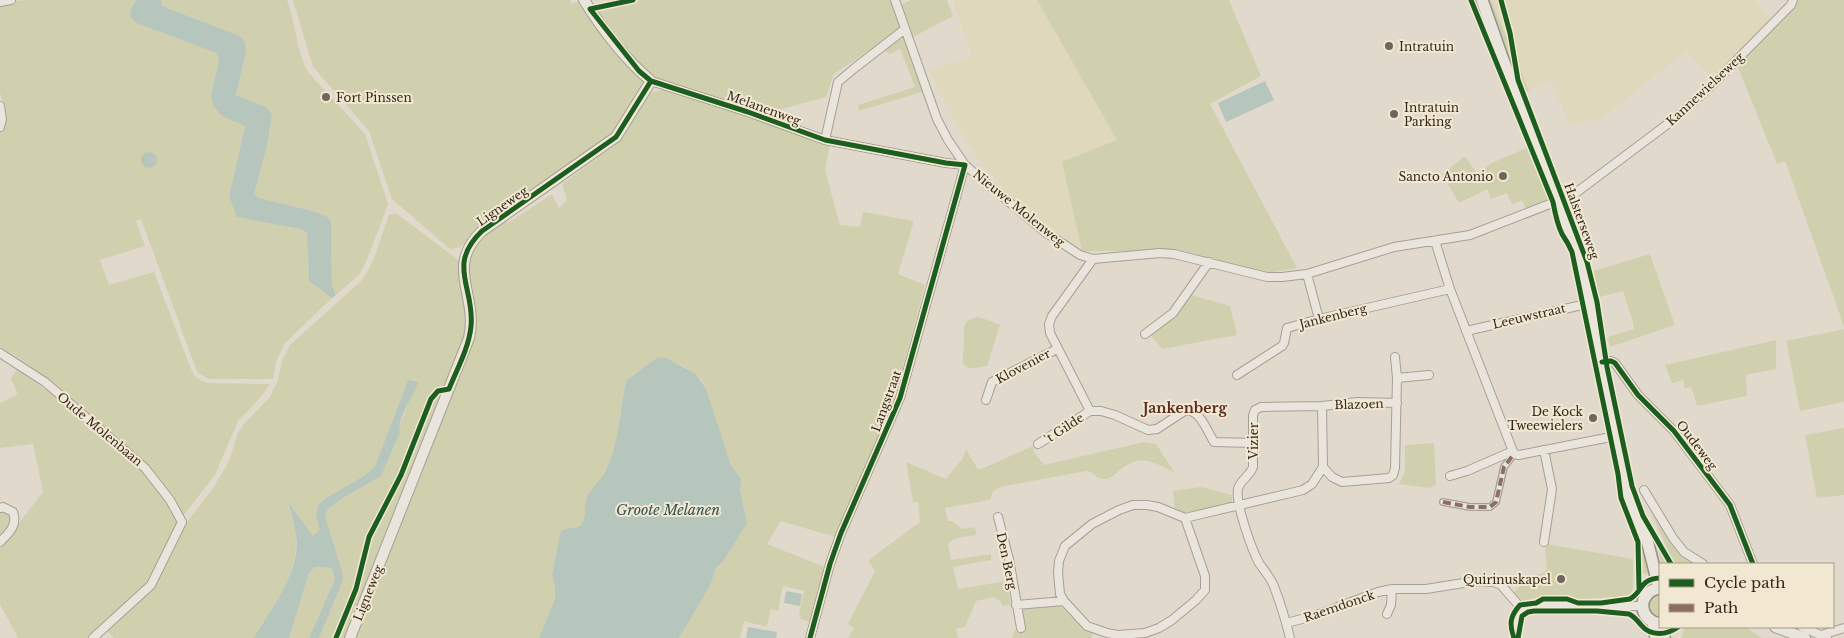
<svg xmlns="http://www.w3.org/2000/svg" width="1844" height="638" font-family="'Libre Baskerville',serif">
<rect width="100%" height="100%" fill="#e1dacc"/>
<!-- farmland -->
<path fill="#e0d8bd" d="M952,0H1037L1118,140L1062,162L1082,251L1012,199L970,149L929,71L972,56Z
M1491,0H1756L1771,20L1714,81L1687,51L1602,118L1569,125L1551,81L1529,91Z"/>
<!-- green -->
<path fill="#d0d0af" d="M26,0H136L131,9L136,23L216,53L219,60L211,93L222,116L245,126L229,197L302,229L307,233L309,281L332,298L285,343L276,362L273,379H209L198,373L193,361L141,219L136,221L145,246L100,260L109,285L154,272L189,364C193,375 197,380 208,383L270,384L260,398L238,421L215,475L183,516C154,465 109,432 65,395C45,378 24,359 0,347V130C3,117 5,106 0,93V2Z
M161,0H287C296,24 296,51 309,73L365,134L388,204L368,257L360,274L336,295L332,286L331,222L328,217L313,211L259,198L254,194L267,146L272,115L265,107L236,95L246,52L240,36L162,6Z
M293,0H570L572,4L581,0L642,79L643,84L613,135L460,247L450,249L392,199L369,131L313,67Z
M642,0H891L902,28L834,74L826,97L760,115L667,83L649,76L615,39L595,12L597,9Z
M911,0H947L953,16L913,37L901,5Z
M1037,0H1229L1261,76L1210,104L1297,268L1268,273L1185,251H1082L1062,162L1117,140Z
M1484,0H1491L1529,91L1521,95Z
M1795,0H1844V402L1800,411L1786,341L1844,329L1840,315L1785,161L1777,164L1738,67Z
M905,37L925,91L859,111L858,105L915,87L900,49L890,54L883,50Z
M665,89L830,144L825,170L840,225L860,227L863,212L914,221L898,274L925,285L893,404L835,537L781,521L767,544L825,567L811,622L800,619L801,616L799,615L804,591L783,586L778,611L771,609L767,627L744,621L740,638H679L710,586L716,568L724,559L746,519L740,490L741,479L731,465L702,381C690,367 675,363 659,357L626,381C620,410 619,440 607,468C602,479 593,486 587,497C583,505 587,515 582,523C577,532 566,524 560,533L552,575L555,589V599L539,638H355L469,353L476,328L477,317L469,277L468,264L476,242L503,219L508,223L552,194L559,208L567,200L562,184L616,145L626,131L640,106L647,97L653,92Z
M1528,147L1549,202L1527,211L1522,200L1512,204L1507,193L1491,199L1487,189L1459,203L1442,174L1465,156L1477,174L1492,163Z
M396,213L461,262L469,326L445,387L437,390L431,396L395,484L370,529L354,587L333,638H319L342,580V572L325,516L328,509L343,498L381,476L409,400L419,382L408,380L375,466C359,483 335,489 318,505L321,530L313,536L288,504C291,515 296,527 296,538C298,576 273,608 253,638H114L106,630L140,599L184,526L214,487L229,461L238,433L243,425L270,397L278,380L282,361L290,345L361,281L367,272L374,258L389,215Z
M1650,254L1675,325L1610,347L1608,337L1634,329L1632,318L1623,291L1600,297L1593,271Z
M1188,294L1230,306L1237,335L1162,349L1151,335L1173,317Z
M978,317L985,319L1000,325L987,366L975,368H969L963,364C962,356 964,350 964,343C965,329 960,320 978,317Z
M1776,340V369L1746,375L1747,396L1697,406L1691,387L1685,388L1683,380L1672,383L1665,365Z
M17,369L53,395L78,415L90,430L104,438L150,478L178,521L177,528L147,581L146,586L89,638H18L0,604V548L43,492L33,444L0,448V403L18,394L11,379Z
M436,396H442L346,638H340L362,578L373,536L406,473Z
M1844,428V495L1817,498L1805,435Z
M1144,442L1156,444L1175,473C1160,466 1143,454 1127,465C1120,469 1115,475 1108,479C1101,480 1096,477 1091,472L1086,471L1000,487L993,491L990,500L945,508L948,521H952L962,529L975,527L976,535C966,537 954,536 948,544L951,560L991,554V560L953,567L958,589L1007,581L1011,605L1003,606L1000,601L994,597L976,601L965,627L956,629L958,638H848L854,628L848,624L875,571L869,562L870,559L920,522L918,502H913L906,462L946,479L963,458L966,449L977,468L981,469L1033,446L1034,452L1044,465Z
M1434,443L1436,485L1430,488L1399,484L1405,471V445Z
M1201,487L1232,495V504L1183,513L1175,510L1173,491Z
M1640,507L1669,564H1662L1651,531Z
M1650,510L1673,544L1697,564H1674Z
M0,512H5L11,517L12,525L0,539Z
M1640,539L1649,573L1641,574L1638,545Z
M1547,544L1633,559V588L1630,595L1618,597L1580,599L1568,596H1542L1521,602L1512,594L1529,577L1543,573L1547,569L1545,551Z
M315,567H324L332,569L335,579L309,638H289L309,573Z
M1660,591V620L1651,616L1646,602Z
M1056,601L1084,630L1093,633L1091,638H1012L1015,630L1023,629L1021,607Z
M1685,627H1745L1762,638H1681Z"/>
<!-- water -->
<path fill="#b7c6bd" d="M136,0H161L162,6L240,36L245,42L246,52L236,95L266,107L272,115L267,146L254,194L259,198L313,211L328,217L331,222L332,286L336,295L332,298L309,281L307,233L301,229L237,217L229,197L245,126L222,116L213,105L211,94L219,60L216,53L136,23L130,16L131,9Z
M1265,81L1274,100L1226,122L1218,103Z
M141 160a8 8 0 1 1 16 0a8 8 0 1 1-16 0Z
M658,357L666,358L696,374L706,389L731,465L741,479L740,490L747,523L724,560L716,568L710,586L679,638H539L555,599V589L552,575L560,533C566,524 577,532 582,523C587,515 583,505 587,497C593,486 602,479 607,468C619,440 620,410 626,381Z
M408,380L419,382C414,394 396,420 400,432L381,476L343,498L328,509L325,516L342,571L343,580L319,638H309L335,579L332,569L324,567H315L309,573L289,638H253C271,611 301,571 296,536C295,525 291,513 288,502L313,536L320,530L316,517L318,505C335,489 359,483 375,466Z
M786,591L802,594L800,606L784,603Z
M748,627L777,632L776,638H746Z"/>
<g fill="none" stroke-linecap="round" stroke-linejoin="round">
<!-- pedestrian casing -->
<g stroke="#a69f95" stroke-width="8">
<path id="pedestrian" d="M1443,502L1470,507H1490L1496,502L1504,467L1514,454"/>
</g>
<!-- minor casing -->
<g stroke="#a69f95" stroke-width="10">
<path id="minor" d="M895,0L937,119L948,140L965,165L1045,232L1080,255L1093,259L1160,253L1174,254L1267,277H1282L1307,274L1394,247L1470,235L1573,195L1677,117L1716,81L1791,5L1793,0
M0,2L11,0
M651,81L748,112L825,140L946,163L965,165
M0,106L2,119L0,127
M825,140L838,82L856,67L905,29
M1435,241L1450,289L1514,454L1519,455L1616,436
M1307,274L1319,319
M1466,331L1591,303
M1145,334L1173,313L1209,262
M0,353L45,382L145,468L170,500L182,522L151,585L93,638
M1601,363L1611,361L1615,363L1638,395L1674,431L1730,505L1753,564
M1237,375L1282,346L1284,343L1287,328L1319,319L1450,289
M1397,378L1429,375
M986,400L992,382L1057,349
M1090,411H1101L1115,415L1148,430L1157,429L1186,410C1201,411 1207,431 1214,442L1253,443
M1038,444L1090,411L1050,333L1049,324L1052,316L1093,259
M1544,450L1552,489L1544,542
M1323,467L1322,406L1357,402L1397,403
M1450,476L1467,471L1513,451
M1644,490L1673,538L1684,552L1703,564
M0,508L3,507L13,512C18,525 9,533 0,542
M998,517L1009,559L1021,628
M1185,518L1205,576V590L1196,600L1172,620L1159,628L1145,633L1118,635L1107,633L1087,626L1064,601L1060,594L1058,573L1059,561L1065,546L1092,524L1119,510L1133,505H1147L1158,507L1185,518L1303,490L1312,484L1323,467L1332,477L1342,482L1389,478L1393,475L1395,468L1397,378L1395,357
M1016,605L1064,601
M1387,614L1391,605L1392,589
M1286,623L1314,616L1378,592L1392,589H1426L1476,581L1494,582L1501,585L1522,609
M1802,627L1827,638
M1821,635L1844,628
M810,638L830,564L841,533L900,398L965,165
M1290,638C1286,622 1281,605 1275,589C1272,579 1265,572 1259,563C1252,550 1235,503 1238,489C1240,480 1250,476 1253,467V415L1255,410L1261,407L1322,406
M1516,638L1517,617L1522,609L1528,607L1643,606"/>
</g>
<!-- tertiary casing -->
<g stroke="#a69f95" stroke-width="12">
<path id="tertiary" d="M1775,627L1805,638
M350,638L469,338C479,296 444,267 482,231L616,137L651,81C625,59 602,29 584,0"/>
</g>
<!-- secondary casing -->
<g stroke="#968f85" stroke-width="14">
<path id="secondary" d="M1482,0L1502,57L1579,254L1591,303L1604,379L1625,481L1633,509L1647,540L1659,588
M1660,588C1637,591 1637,620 1660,624
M1653,622L1656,638
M1664,638V627"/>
</g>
<!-- pedestrian -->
<use href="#pedestrian" stroke="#eae5dc" stroke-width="5.5"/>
<!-- minor -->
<use href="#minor" stroke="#eae5dc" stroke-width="8"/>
<!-- tertiary -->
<use href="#tertiary" stroke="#eae5dc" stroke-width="10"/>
<!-- secondary -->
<use href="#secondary" stroke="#eae5dc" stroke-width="11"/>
<!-- quiet -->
<path stroke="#8d6e63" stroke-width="4" stroke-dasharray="8 4" stroke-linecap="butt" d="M1443,502L1470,507H1490L1496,502L1504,467L1514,454"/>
<!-- cycleway casing -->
<g stroke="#f2e8d2" stroke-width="8">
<path id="cycleway" d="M633,0L590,9L639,71L651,81L748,112L825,140L946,163L965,165L900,398L841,533L830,564L810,638
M1471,0L1553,202C1555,213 1557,224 1562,234C1566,240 1569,245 1572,252L1618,474L1621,498L1638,542L1639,588
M1501,0L1510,33L1518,80L1587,262L1597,302L1607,367L1632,486L1643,516L1671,564
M1602,362L1611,361L1615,363L1638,395L1674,431L1730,505L1753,564
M336,638L356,589L369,537L401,475L431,399L438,391L449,389C457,369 469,348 471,326C475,288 446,265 482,231L616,137L651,81
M1514,638C1509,624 1510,616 1520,605L1536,603L1543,599H1567L1578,603H1601L1630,599C1643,592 1639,579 1660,578
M1518,638L1522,616L1528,612L1534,611H1597L1629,614C1635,617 1637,620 1641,625C1651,637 1667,635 1678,627"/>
</g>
<!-- cycleway -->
<use href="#cycleway" stroke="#1b5e20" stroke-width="5"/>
</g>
<!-- markers -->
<g fill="#71665b" stroke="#f2e8d2" stroke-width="2">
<circle cx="1389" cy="46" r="5"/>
<circle cx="326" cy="97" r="5"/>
<circle cx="1394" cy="114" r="5"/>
<circle cx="1503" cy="176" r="5"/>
<circle cx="1593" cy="418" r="5"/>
<circle cx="1561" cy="579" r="5"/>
</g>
<g text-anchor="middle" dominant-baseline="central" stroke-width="4" stroke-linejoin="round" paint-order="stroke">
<!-- poi labels -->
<g font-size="12" fill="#34281e" stroke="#f2e8d2" text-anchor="start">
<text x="1399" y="46">Intratuin</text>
<text x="336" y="97">Fort Pinssen</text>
<text x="1404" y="107">Intratuin<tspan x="1404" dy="14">Parking</tspan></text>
<text x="1493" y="176" text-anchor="end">Sancto Antonio</text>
<text x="1583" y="411" text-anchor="end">De Kock<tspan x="1583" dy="14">Tweewielers</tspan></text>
<text x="1551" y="579" text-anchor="end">Quirinuskapel</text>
</g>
<!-- street labels -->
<g font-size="12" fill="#34281e" stroke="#f2e8d2">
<text transform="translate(1705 89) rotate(-43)">Kannewielseweg</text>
<text transform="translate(764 108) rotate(20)">Melanenweg</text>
<text transform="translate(502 206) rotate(-35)">Ligneweg</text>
<text transform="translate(1019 208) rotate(39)">Nieuwe Molenweg</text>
<text transform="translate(1582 221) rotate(70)">Halsterseweg</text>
<text transform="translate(1333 316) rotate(-14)">Jankenberg</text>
<text transform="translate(1529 316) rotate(-13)">Leeuwstraat</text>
<text transform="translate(1023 366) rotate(-28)">Klovenier</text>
<text transform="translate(886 401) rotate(-70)">Langstraat</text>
<text transform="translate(1359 404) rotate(-2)">Blazoen</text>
<text transform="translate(1064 428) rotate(-33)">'t Gilde</text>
<text transform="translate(100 429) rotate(40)">Oude Molenbaan</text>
<text transform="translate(1253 441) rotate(-90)">Vizier</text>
<text transform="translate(1697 445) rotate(53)">Oudeweg</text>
<text transform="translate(1007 561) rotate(78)">Den Berg</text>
<text transform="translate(368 593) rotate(-68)">Ligneweg</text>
<text transform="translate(1339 606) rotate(-19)">Raemdonck</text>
</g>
<!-- neighbourhood labels -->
<g font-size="14" font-weight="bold" fill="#5d2d21" stroke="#f2e8d2">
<text x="1185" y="408">Jankenberg</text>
</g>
<!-- water labels -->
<g font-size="14" font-style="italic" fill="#2f524f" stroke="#f2e8d2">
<text x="668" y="510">Groote Melanen</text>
</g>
</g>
<!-- legend -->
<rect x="1659" y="563" width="175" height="65" fill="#f2e8d2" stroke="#a69b8a"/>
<rect x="1669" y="579" width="25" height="8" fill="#1b5e20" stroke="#a69b8a"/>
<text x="1704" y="588" font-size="15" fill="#34281e">Cycle path</text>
<rect x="1669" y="604" width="25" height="8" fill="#8d6e63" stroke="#a69b8a"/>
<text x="1704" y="613" font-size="15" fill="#34281e">Path</text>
</svg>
